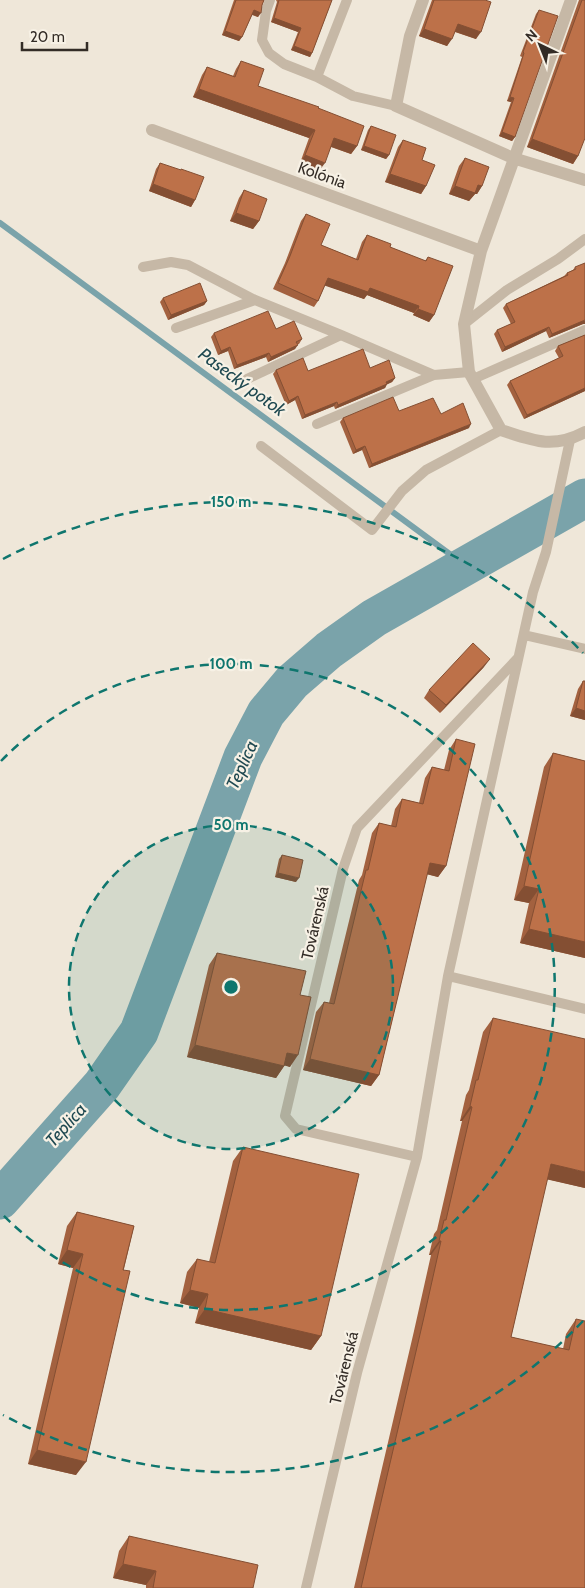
<svg xmlns="http://www.w3.org/2000/svg" width="585" height="1588" font-family="Cabin,sans-serif">
<rect width="100%" height="100%" fill="#efe7d9"/>
<g fill="none" stroke-linecap="round" stroke-linejoin="round">
<!-- stream -->
<path stroke="#7aa3aa" stroke-width="6" d="M0,223L466,566"/>
<!-- river -->
<path stroke="#7aa3aa" stroke-width="39" d="M0,1200L102,1085L139,1032L243,757L266,713L292,682L329,650L374,618L585,498"/>
<!-- service -->
<path stroke="#c6b8a6" stroke-width="10" d="M270,0L266,11L262,40L269,53L284,64L317,77L353,96L396,106
M317,77L347,0
M143,267L171,262L188,265L255,300L341,335L434,375
M464,324L507,290L558,259L585,239
M176,328L255,300
M247,379L341,335
M473,379L585,330
M317,424L434,375L469,372
M261,446L372,530L402,491L426,470L501,430
M524,635L585,649
M448,976L585,1009
M417,1157L296,1129L285,1116L343,869L357,828L518,658
M306,1588L357,1373L417,1157L448,976L533,592L546,552L570,440"/>
<!-- minor -->
<path stroke="#c6b8a6" stroke-width="12" d="M423,0L410,36L396,106L513,158L585,180
M571,0L481,251L464,324L469,372L501,430C534,441 553,449 585,432
M152,130L481,251"/>
</g>
<!-- wall -->
<path fill="#a3613f" d="M234,0H264L258,17L252,15L242,37L239,41L222,35Z
M276,0H332L312,53L310,57L291,50L298,32L271,22L277,2Z
M432,0H485L476,39L455,32L447,46L419,36Z
M579,0H585L578,156L573,164L527,147Z
M539,10L515,137L512,141L499,136L511,102L507,101L522,57L520,56L536,14Z
M241,61L258,86L318,108L357,146L351,154L331,147L319,171L300,163L309,138L193,97L202,75L207,67L233,76L236,69Z
M371,126L389,155L386,159L361,150L368,130Z
M403,140L426,186L421,194L385,182L398,147Z
M465,158L482,186L477,194H475L469,201L449,194L459,166Z
M160,163L195,200L191,207L149,191L156,169Z
M244,190L259,221L253,229L230,221L239,198Z
M306,214L321,245L356,259L362,242L367,235L390,247L425,261L428,257L434,315L429,322L413,315L414,313L367,295L364,299L325,285L318,301L314,307L273,289L285,263L301,221Z
M575,267L583,324L549,338L546,331L502,352L494,334L497,330L511,324L503,308L506,304L564,276L567,273L573,270Z
M163,298L207,301L204,305L168,320L160,302Z
M276,329L302,339L299,344H297L295,349L268,362L266,357L234,369L228,351L218,355L211,337L214,333Z
M585,335V391L524,419L507,385L510,381L559,358L555,351L558,346Z
M276,370L308,371L395,378L392,382L387,384L385,388L335,409L334,406L302,419L295,400L286,405L273,374Z
M399,411L441,414L469,428L369,468L362,450L353,454L340,422L343,418Z
M484,667L440,713L424,698L429,690Z
M583,681L585,720L570,716L578,689Z
M456,739L446,866L438,877L427,874L379,1075L371,1086L303,1070L316,1012L324,1002L329,1003L359,880L362,875L372,833L379,823L391,826L395,809L402,799L419,803L425,778L432,767L444,770L449,750Z
M553,753L585,761V958L520,943L529,903L514,900L544,767Z
M282,855L296,882L275,877L279,859Z
M217,953L300,995L290,1067L285,1065L276,1078L187,1057L209,965Z
M493,1018L585,1188L547,1179L511,1337L563,1349L566,1334L576,1319L585,1588H354L414,1331L431,1255H429L434,1234L437,1230L462,1121H460L466,1095L469,1090L483,1032Z
M243,1147L321,1336L311,1350L195,1323L199,1308L180,1303L187,1272L197,1259L209,1262L233,1161Z
M77,1212L134,1226L76,1475L28,1464L73,1268L58,1264L67,1226Z
M129,1536L253,1588H146V1585L113,1578L119,1551Z"/>
<!-- shaded-wall -->
<path fill="#844f33" d="M254,10L261,13L258,17L251,14Z
M274,18L301,28L298,32L271,22Z
M458,24L481,32L476,39L453,31Z
M424,29L452,39L447,46L419,36Z
M225,31L242,37L239,41L222,35Z
M294,46L312,53L310,57L291,50Z
M199,89L315,130L309,138L193,97Z
M510,97L514,98L511,102L507,101Z
M502,132L515,137L512,141L499,136Z
M334,138L357,146L351,154L329,146Z
M532,139L578,156L573,164L527,147Z
M364,146L389,155L386,159L361,150Z
M305,155L325,163L319,171L300,163Z
M390,174L426,186L421,194L385,182Z
M153,184L195,200L191,207L149,191Z
M478,185L482,186L477,194H475L469,201L449,194L455,186Z
M236,213L259,221L253,229L230,221Z
M328,278L370,288L419,306L414,313L367,295L364,299L323,285Z
M207,301L204,305L168,320L171,315Z
M418,309L434,315L429,322L413,315Z
M585,320V324H583L549,338L552,334Z
M549,327L546,331L502,352L505,347Z
M298,345L295,349L268,362L271,357Z
M230,347L228,351L218,355L221,351Z
M269,353L266,357L234,369L237,365Z
M395,378L392,382L384,386L386,382Z
M387,384L385,388L335,409L338,405Z
M585,388V391L524,419L527,415Z
M298,396L295,400L286,405L289,401Z
M337,402L334,406L302,419L305,415Z
M471,424L469,428L369,468L372,464Z
M365,446L362,450L353,454L356,450Z
M490,659L484,667L440,713L446,705Z
M576,708L585,711V720L570,716Z
M430,863L446,866L438,877L422,873Z
M278,873L299,878L296,882L275,877Z
M524,886L539,889L529,903L514,900Z
M529,929L585,942V958L520,943Z
M195,1045L284,1066L276,1078L187,1057Z
M287,1053L298,1055L290,1067L279,1064Z
M310,1059L379,1075L371,1086L303,1070Z
M470,1106L472,1107L462,1121H460Z
M551,1164L585,1172V1188L541,1178Z
M439,1241H441L431,1255H429Z
M67,1250L83,1254L73,1268L58,1264Z
M190,1290L208,1294L199,1308L180,1303Z
M205,1309L321,1336L311,1350L195,1323Z
M37,1450L86,1462L76,1475L28,1464Z
M123,1564L156,1571L146,1585L113,1578Z"/>
<!-- building -->
<path fill="#bd7149" stroke="#844f33" d="M236,0H264L262,5L261,13L254,10L242,37L225,31Z
M279,0H332L312,53L294,46L301,28L274,18Z
M434,0H485L491,2L481,32L458,24L452,39L424,29Z
M582,0H585V138L578,156L532,139Z
M539,10L558,16L515,137L502,132L514,98L510,97L524,53L523,52Z
M241,61L264,69L258,86L319,107L318,108L364,126L357,146L334,138L325,163L305,155L315,130L199,89L207,67L235,77Z
M371,126L396,135L389,155L364,146Z
M403,140L426,148L422,160L435,165L426,186L390,174Z
M465,158L489,167L482,186L478,185L475,193L455,186Z
M160,163L181,170V169L204,177L195,200L153,184Z
M244,190L267,199L259,221L236,213Z
M306,214L330,224L321,245L358,260L367,235L391,244L390,247L426,261L428,257L453,266L434,315L418,309L419,306L370,288L368,292L328,278L318,301L278,283L290,256Z
M585,263V320L552,334L549,327L505,347L497,330L515,322L506,304L568,275L567,273L576,269L575,267Z
M200,283L207,301L171,315L163,298Z
M268,311L276,329L294,321L302,339L296,342L298,345L271,357L269,353L237,365L230,347L221,351L214,333Z
M585,335V388L527,415L510,381L563,356L558,346Z
M363,349L370,368L389,360L395,378L386,382L387,384L338,405L337,402L305,415L298,396L289,401L276,370L303,358L308,371Z
M393,397L399,411L433,398L441,414L463,403L471,424L372,464L365,446L356,450L343,418Z
M473,643L490,659L446,705L429,690Z
M583,681H585V711L576,708Z
M456,739L475,744L446,866L430,863L379,1075L310,1059L324,1002L334,1004L366,870H368L379,823L396,827L402,799L423,804L432,767L449,771Z
M553,753L585,761V942L529,929L539,889L524,886Z
M282,855L303,860L299,878L278,873Z
M217,953L306,971L300,995L311,997L298,1055L287,1053L284,1066L195,1045Z
M493,1018L585,1039V1172L551,1164L511,1337L569,1350L576,1319L585,1321V1588H361L424,1317L441,1241H439L444,1220H446L472,1107L470,1106L476,1080H478Z
M243,1147L359,1174L321,1336L205,1309L208,1294L190,1290L197,1259L215,1263Z
M77,1212L134,1226L123,1270L130,1271L86,1462L37,1450L83,1254L67,1250Z
M129,1536L258,1565L253,1588H153L156,1571L123,1564Z"/>
<!-- distance rings -->
<circle cx="231" cy="987" r="162" fill="#0f766e" fill-opacity=".12"/>
<g fill="none" stroke="#0f766e" stroke-width="2.5" stroke-dasharray="9 6">
<circle cx="231" cy="987" r="162"/>
<path d="M1 761A323 323 0 1 1 1 1213"/>
<path d="M583 1321A485 485 0 0 1 3 1415M3 559A485 485 0 0 1 583 653"/>
</g>
<g text-anchor="middle" dominant-baseline="central" stroke-width="4.5" stroke-linejoin="round" paint-order="stroke">
<!-- street labels -->
<g font-size="16" fill="#332c26" stroke="#f7f1e5">
<text transform="translate(322 175) rotate(20)">Kolónia</text>
<text transform="translate(315 923) rotate(-77)">Továrenská</text>
<text transform="translate(344 1368) rotate(-76)">Továrenská</text>
</g>
<!-- water labels -->
<g font-size="18" font-style="italic" fill="#1f4951" stroke="#f7f1e5">
<text transform="translate(242 382) rotate(36)">Pasecký potok</text>
<text transform="translate(242 765) rotate(-66)">Teplica</text>
<text transform="translate(66 1125) rotate(-48)">Teplica</text>
</g>
</g>
<circle cx="231" cy="987" r="8" fill="#0f766e" stroke="#f7f1e5" stroke-width="2.5"/>
<g font-size="15" text-anchor="middle" font-weight="bold" fill="#0f766e" stroke="#f7f1e5" stroke-width="4.5" stroke-linejoin="round" paint-order="stroke">
<text x="231" y="507">150 m</text>
<text x="231" y="669">100 m</text>
<text x="231" y="830">50 m</text>
</g>
<!-- north arrow -->
<g transform="translate(540 45) rotate(317)" stroke="#f7f1e5" stroke-width="4" paint-order="stroke">
<path d="M0-4L9 19L0 12L-9 19Z" fill="#332c26"/>
<text y="-8" font-size="14" font-weight="bold" text-anchor="middle" fill="#332c26">N</text>
</g>
<!-- scale -->
<path d="M22 42v8h65v-8" fill="none" stroke="#332c26" stroke-width="2.5"/>
<text x="30" y="42" font-size="15" fill="#332c26" stroke="#f7f1e5" stroke-width="4" paint-order="stroke">20 m</text>
</svg>
